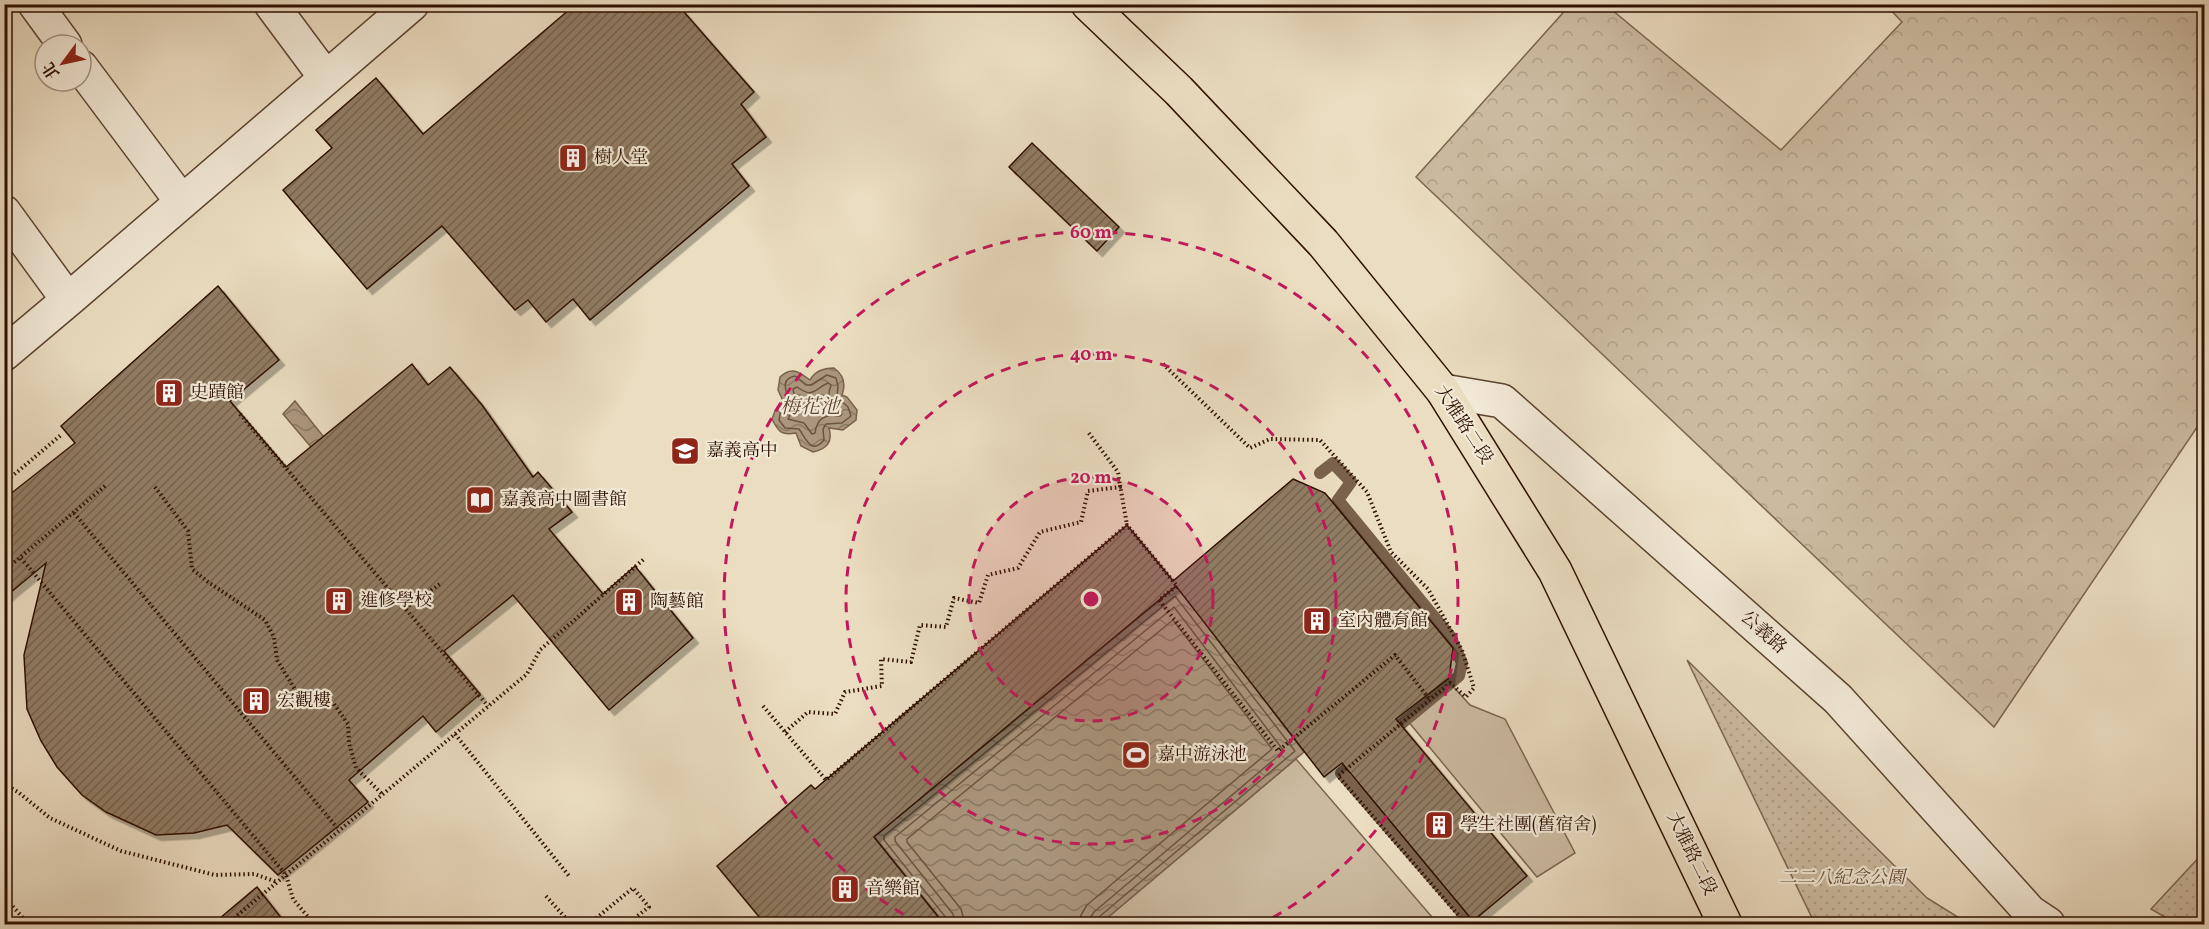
<svg xmlns="http://www.w3.org/2000/svg" width="2209" height="929" font-family="Vollkorn,'Noto Serif TC',serif">
<defs>
<pattern id="grass-dots" width="8" height="8" patternUnits="userSpaceOnUse" patternTransform="scale(1.5)"><rect width="8" height="8" fill="#cbbaa0"/><path d="M2 2h.1M6 6h.1" fill="none" stroke="#af9f88" stroke-width="1.8" stroke-linecap="round"/></pattern>
<pattern id="forest-crowns" width="20" height="18" patternUnits="userSpaceOnUse" patternTransform="scale(1.5)"><rect width="20" height="18" fill="#cbbaa0"/><path d="M2 6a3 3 0 1 1 6 0M12 15a3 3 0 1 1 6 0" fill="none" stroke="#af9f88"/></pattern>
<pattern id="water-waves" width="16" height="10" patternUnits="userSpaceOnUse" patternTransform="scale(1.5)"><rect width="16" height="10" fill="#ab977f"/><path d="M0 5q4-4 8 0t8 0" fill="none" stroke="#8c7a66"/></pattern>
<pattern id="building-hatch" width="6" height="6" patternUnits="userSpaceOnUse" patternTransform="scale(1.5)"><rect width="6" height="6" fill="#907b64"/><path d="M-1 1l2-2M0 6l6-6M5 7l2-2" fill="none" stroke="#766350"/></pattern>
<filter id="shadow"><feDropShadow dx="5.5" dy="5.5" stdDeviation="0" flood-color="#0004"/></filter>
</defs>
<rect width="100%" height="100%" fill="#ebddc1"/>
<filter id="stains"><feTurbulence type="fractalNoise" baseFrequency=".00333" numOctaves="4"/><feColorMatrix values="0 0 0 0 .2 0 0 0 0 .09 0 0 0 0 .02 0 0 0 .5 -.17"/></filter>
<radialGradient id="worn" r=".72"><stop offset=".6" stop-color="#630" stop-opacity="0"/><stop offset="1" stop-color="#630" stop-opacity=".3"/></radialGradient>
<!-- grass -->
<path fill="url(#grass-dots)" stroke="#7c6550" stroke-width="1.5" d="M1687,660L1927,898L1969,924H1815Z
M2204,852V924H2177L2151,909Z"/>
<!-- forest -->
<path fill="url(#forest-crowns)" stroke="#7c6550" stroke-width="1.5" d="M1570,5H1606L1781,150L1902,22L1886,5H2204V417L1994,727L1416,177Z"/>
<!-- pitch -->
<path fill="#cbbaa0" stroke="#7c6550" stroke-width="1.5" d="M1450,683L1470,705L1505,719L1575,853L1537,877L1407,720Z
M1296,759L1438,924H1100Z"/>
<!-- water -->
<path fill="url(#water-waves)" stroke="#79614c" stroke-width="1.5" d="M834,368C844,375 846,384 842,395L847,397L857,410L856,420L843,430L829,428C833,442 827,449 813,452L801,446L796,433C781,436 778,431 772,419L775,411L783,401L778,390L780,377C792,366 799,372 810,380C815,371 824,368 834,368Z
M295,401L335,451L322,460L283,414Z
M1177,586L1304,752L1100,924H944L874,837Z"/>
<g fill="none" stroke-linecap="round" stroke-linejoin="round">
<!-- shore -->
<path stroke="#6c5440" stroke-width="1.5" d="M827,375L836,378L838,386L837,397L848,407L851,416L842,423L826,424L823,429L824,440C811,456 805,437 799,429L785,428L779,420L780,414L789,402C787,392 779,379 795,376L806,385H811Z
M828,383L831,385C824,405 836,401 842,414L840,416C825,414 817,418 815,433L812,434L804,423L788,419L796,404L793,389L797,387C814,399 814,389 828,383Z
M949,924L947,919L884,840V836L1175,596L1295,751L1099,917L1096,924
M956,924L953,914L895,841V837L1174,607L1284,751L1094,912L1090,918L1089,924
M965,924L961,909L907,842V839L1173,620L1272,749L1087,905L1081,915L1080,924"/>
<!-- stream -->
<path stroke="#79614c" stroke-width="12" d="M1320,473L1333,463L1351,482L1338,500L1450,636L1462,663L1459,676L1389,734
M1359,758L1341,773L1472,924"/>
</g>
<!-- building -->
<path fill="url(#building-hatch)" stroke="#2e1000" stroke-width="1.5" filter="url(#shadow)" d="M576,4H677L754,92L741,104L766,137L732,164L749,186L590,320L573,299L546,322L528,300L515,310L442,226L367,289L283,190L332,148L316,130L376,78L423,134Z
M1032,143L1119,227L1097,251L1009,167Z
M218,286L279,360L230,401L286,467L412,364L428,385L450,367L482,405L533,477L538,472L572,512L549,529L603,594L635,566L693,638L609,710L513,595L444,651L480,694L436,732L423,716L349,780L368,802L278,875L227,825L194,833L156,835L106,812L82,795L57,767L41,741L27,709L24,655L46,563L4,598V499L75,443L61,426Z
M1293,479L1325,493L1453,648L1449,678L1396,719L1527,876L1473,921L1342,763L1324,777L1176,586L874,837L944,924H765L717,866L811,785L815,789L1127,525L1173,581Z
M257,887L286,924H213Z"/>
<g fill="none" stroke-linecap="round" stroke-linejoin="round">
<!-- minor casing -->
<g stroke="#5d4330" stroke-width="36">
<path id="minor" d="M35,4L65,45
M271,4L326,78
M81,67L182,202
M4,212L68,300L4,354
M68,300L412,4
M1443,391L1502,401L1838,699L2030,912L2048,924"/>
</g>
<!-- major casing -->
<g stroke="#2e1000" stroke-width="36">
<path id="major" d="M1088,4L1179,91L1323,243L1443,391L1555,571L1725,924"/>
</g>
<!-- path -->
<path stroke="#2e1000" stroke-width="4" stroke-dasharray="1.5 3" stroke-linecap="butt" d="M1163,364L1250,448L1270,439L1320,440L1367,492L1391,552L1428,589L1462,650L1474,688L1466,697L1450,683L1338,776L1466,924
M240,414L488,706
M4,483L61,435
M1120,485L1127,525
M155,487L188,531L192,569L208,582L265,620L274,637L277,660L296,691L334,704L348,724L349,743L356,768L382,794
M74,513L339,830
M21,558L286,875L293,899L314,924
M4,571L105,486
M405,608L440,584
M763,706L826,780L1127,525L1177,586L1159,600L1278,751L1395,655L1430,700
M785,732L808,712L835,714L845,692L882,686L881,659L911,662L920,625L946,627L954,598L979,603L988,575L1018,568L1040,532L1081,522L1088,491L1120,487L1118,472L1088,432
M455,734L569,876
M4,784L18,792L50,818L121,851L215,875L254,874L277,882
M4,896L28,924
M546,896L571,924
M1540,922L1542,924
M227,924L527,674L540,650L644,559
M589,924L633,888L649,907L636,917"/>
<!-- minor -->
<use href="#minor" stroke="#f2e9d7" stroke-width="33"/>
<!-- major -->
<use href="#major" stroke="#ebddc1" stroke-width="33"/>
</g>
<!-- distance rings -->
<circle cx="1091" cy="599" r="122" fill="#c2185b" fill-opacity=".12"/>
<g fill="none" stroke="#c2185b" stroke-width="3" stroke-dasharray="10 8">
<circle cx="1091" cy="599" r="122"/>
<circle cx="1091" cy="599" r="245"/>
<path d="M919 923A367 367 0 1 1 1263 923"/>
</g>
<!-- icons -->
<defs>
<g id="building-square" transform="scale(1.5)"><rect x="-9" y="-9" width="18" height="18" rx="4" fill="#8f2418" stroke="#f2e9d7"/><path d="M-4-6H4V6H1V3H-1V6H-4ZM-2.5-4.3h1.7v1.8h-1.7ZM.8-4.3h1.7v1.8H.8ZM-2.5-1h1.7V.8h-1.7ZM.8-1h1.7V.8H.8Z" fill="#fff"/></g>
<g id="school-square" transform="scale(1.5)"><rect x="-9" y="-9" width="18" height="18" rx="4" fill="#8f2418" stroke="#f2e9d7"/><path d="M0-5L7-2L0 1L-7-2ZM-4 1L0 2.5L4 1V4Q0 6-4 4Z" fill="#fff"/></g>
<g id="library-square" transform="scale(1.5)"><rect x="-9" y="-9" width="18" height="18" rx="4" fill="#8f2418" stroke="#f2e9d7"/><path d="M-6-4Q-3-5.5-.7-3.5V5Q-3 3-6 4ZM6-4Q3-5.5 .7-3.5V5Q3 3 6 4Z" fill="#fff"/></g>
<g id="stadium-square" transform="scale(1.5)"><rect x="-9" y="-9" width="18" height="18" rx="4" fill="#8f2418" stroke="#f2e9d7"/><path d="M0-5a6.5 5 0 1 0 0 10a6.5 5 0 1 0 0-10ZM-3.5-1.8h7v3.6h-7Z" fill="#fff"/></g>
</defs>
<g fill-rule="evenodd">
<use href="#building-square" x="573" y="158"/>
<use href="#building-square" x="169" y="393"/>
<use href="#school-square" x="685" y="451"/>
<use href="#library-square" x="480" y="500"/>
<use href="#building-square" x="339" y="601"/>
<use href="#building-square" x="629" y="602"/>
<use href="#building-square" x="1317" y="621"/>
<use href="#building-square" x="256" y="701"/>
<use href="#stadium-square" x="1136" y="755"/>
<use href="#building-square" x="1439" y="825"/>
<use href="#building-square" x="845" y="889"/>
</g>
<g text-anchor="middle" dominant-baseline="central" stroke-width="4.5" stroke-linejoin="round" paint-order="stroke">
<!-- poi labels -->
<g font-size="18" fill="#2e1000" stroke="#f2e9d7" text-anchor="start">
<text x="594" y="158">樹人堂</text>
<text x="190" y="393">史蹟館</text>
<text x="706" y="451">嘉義高中</text>
<text x="501" y="500">嘉義高中圖書館</text>
<text x="360" y="601">進修學校</text>
<text x="650" y="602">陶藝館</text>
<text x="1338" y="621">室內體育館</text>
<text x="277" y="701">宏觀樓</text>
<text x="1157" y="755">嘉中游泳池</text>
<text x="1460" y="825">學生社團(舊宿舍)</text>
<text x="866" y="889">音樂館</text>
</g>
<!-- street labels -->
<g font-size="18" fill="#2e1000" stroke="#f2e9d7">
<text transform="translate(1463 425) rotate(57)">大雅路二段</text>
<text transform="translate(1763 633) rotate(42)">公義路</text>
<text transform="translate(1691 854) rotate(64)">大雅路二段</text>
</g>
<!-- park labels -->
<g font-size="18" font-style="italic" fill="#654c38" stroke="#f2e9d7">
<text x="1842" y="878">二二八紀念公園</text>
</g>
<!-- water labels -->
<g font-size="20" font-style="italic" fill="#604633" stroke="#f2e9d7">
<text x="810" y="408">梅花池</text>
</g>
</g>
<circle cx="1091" cy="599" r="9" fill="#c2185b" stroke="#f2e9d7" stroke-width="3"/>
<g font-size="18" text-anchor="middle" font-weight="bold" fill="#c2185b" stroke="#f2e9d7" stroke-width="4.5" stroke-linejoin="round" paint-order="stroke">
<text x="1091" y="238">60 m</text>
<text x="1091" y="360">40 m</text>
<text x="1091" y="483">20 m</text>
</g>
<!-- margin -->
<rect width="2209" height="929" fill="none" stroke="#ebddc1" stroke-width="24"/>
<rect x="6" y="6" width="2197" height="917" fill="none" stroke="#2e1000" stroke-width="3"/>
<rect x="12" y="12" width="2185" height="905" fill="none" stroke="#2e1000" stroke-width="1.5"/>
<!-- north arrow -->
<g transform="translate(63 63) rotate(237)"><circle r="28" fill="#f2e9d7" stroke="#a49281" stroke-width="1.5"/>
<path d="M0-4.5L10 22L0 15L-10 22Z" fill="#8f2418"/>
<text y="-9" font-size="16" font-weight="bold" text-anchor="middle" fill="#2e1000">北</text>
</g>
<rect width="100%" height="100%" filter="url(#stains)"/>
<rect width="100%" height="100%" fill="url(#worn)"/>
</svg>
